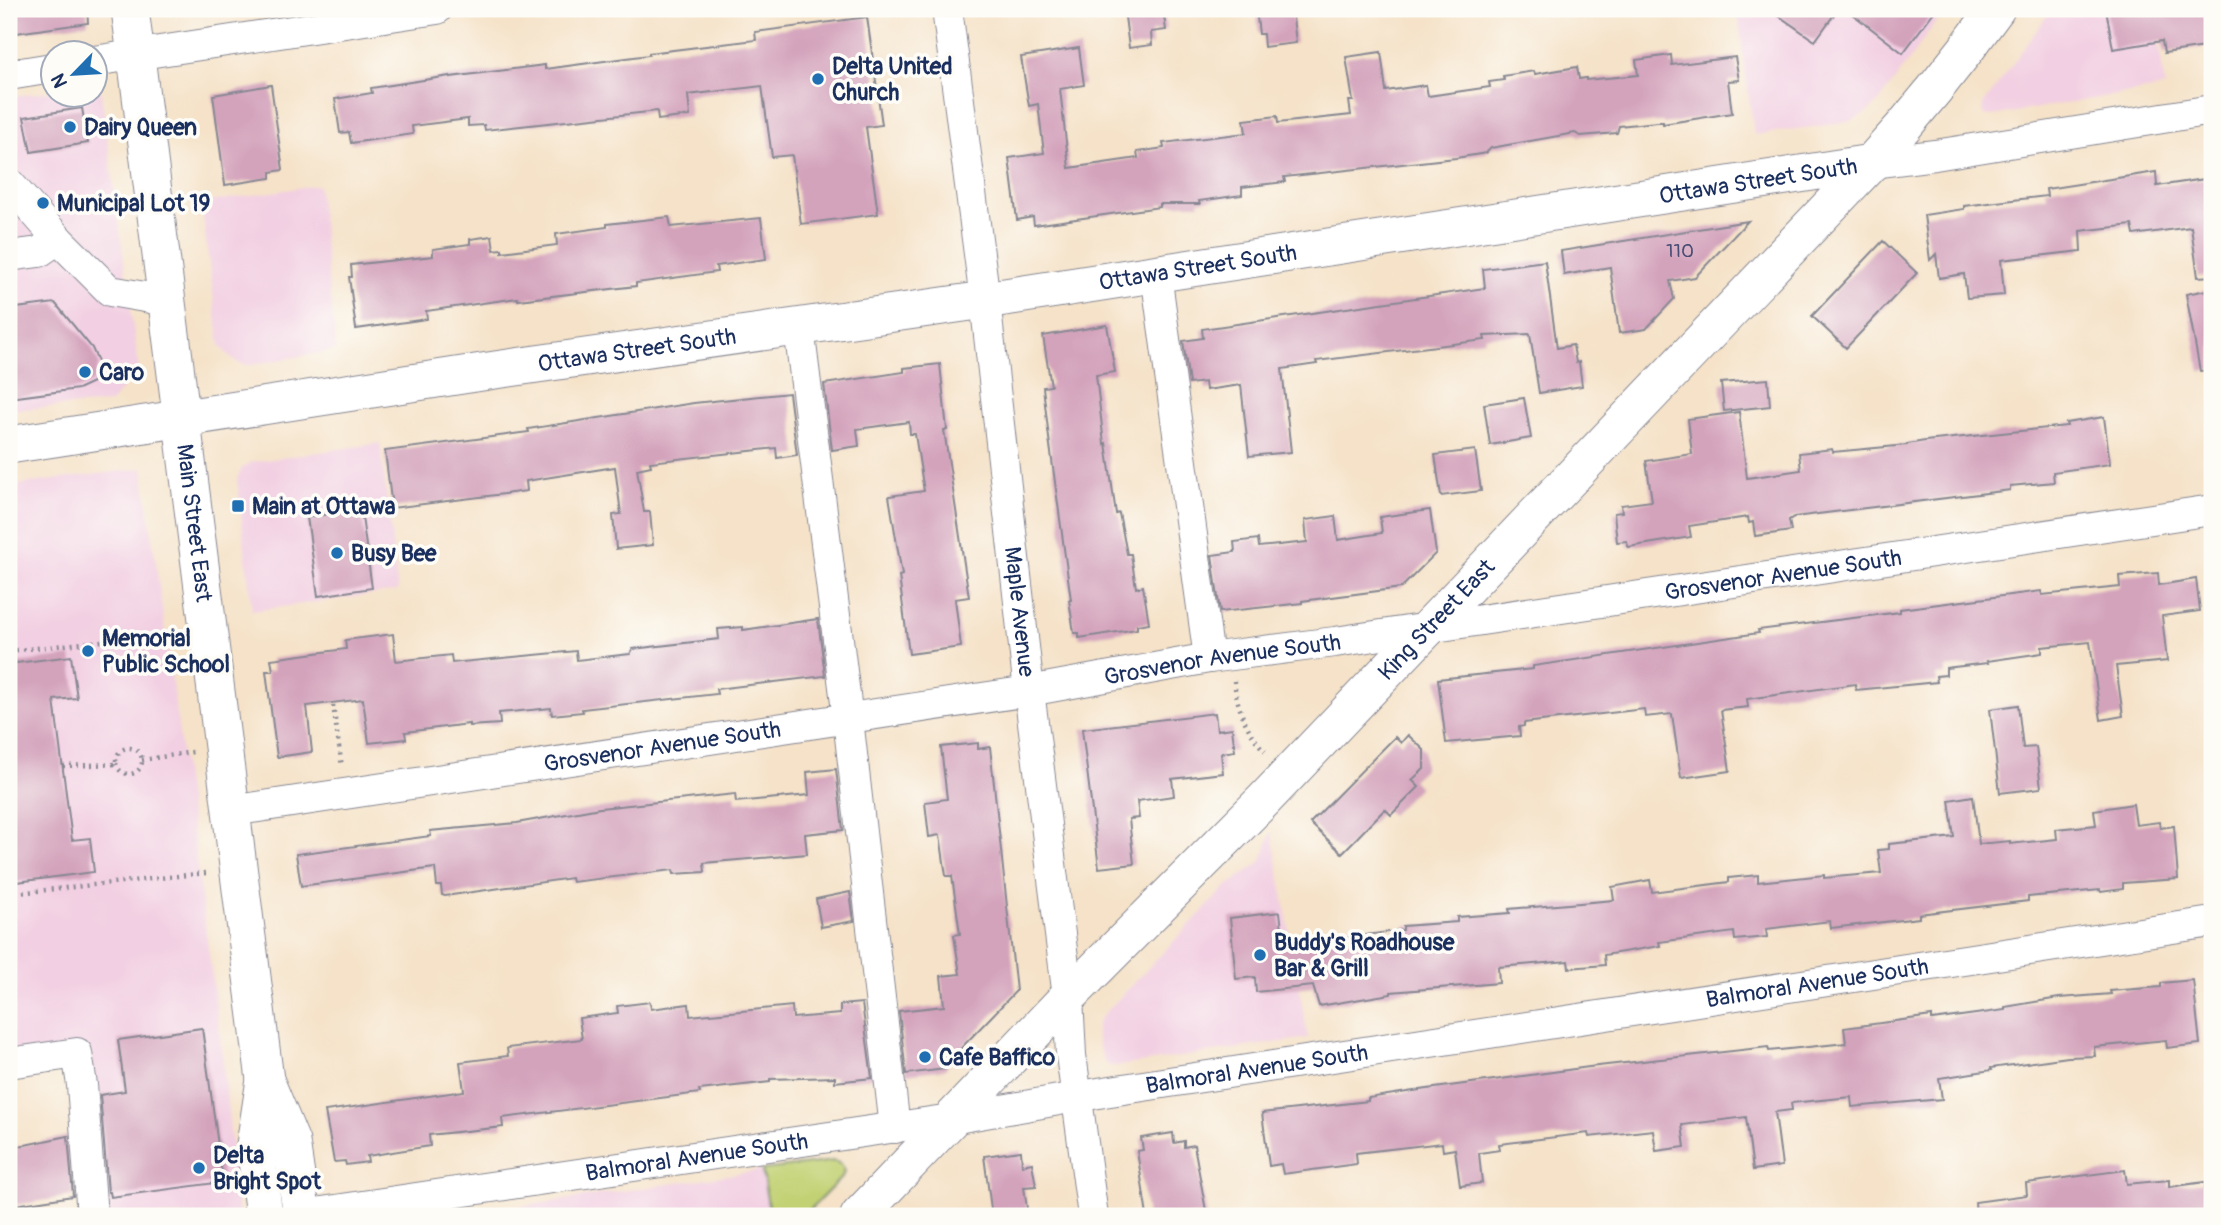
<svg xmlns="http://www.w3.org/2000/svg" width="2221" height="1225" font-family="Pangolin,sans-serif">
<rect width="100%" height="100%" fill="#fdfcf7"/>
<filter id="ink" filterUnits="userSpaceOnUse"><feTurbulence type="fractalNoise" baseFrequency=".0143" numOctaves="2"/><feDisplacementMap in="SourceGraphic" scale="14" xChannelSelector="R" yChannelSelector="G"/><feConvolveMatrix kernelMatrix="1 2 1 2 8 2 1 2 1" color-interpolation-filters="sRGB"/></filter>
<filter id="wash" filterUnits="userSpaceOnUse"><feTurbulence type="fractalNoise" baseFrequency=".00686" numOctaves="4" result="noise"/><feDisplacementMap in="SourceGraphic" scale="28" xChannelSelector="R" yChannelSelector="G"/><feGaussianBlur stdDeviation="1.57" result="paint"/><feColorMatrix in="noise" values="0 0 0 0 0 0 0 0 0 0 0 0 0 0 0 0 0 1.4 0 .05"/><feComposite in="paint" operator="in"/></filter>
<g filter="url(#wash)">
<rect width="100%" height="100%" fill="#f5e2c8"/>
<!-- built -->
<path fill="#f2cfe2" d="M1737,9H1945L1880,101L1867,113L1851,121L1833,124L1754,135Z
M2052,9H2154L2165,87L1991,116L1985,115L1982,111L1983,105Z
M100,85L139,370L110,403L9,410V255L28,250L9,228V97L52,91V94H94L95,86Z
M318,185L336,350L251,365L241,364L233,360L220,346L201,203Z
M380,443L398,591L252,611L237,480L242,468L252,462Z
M143,468L220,1035L239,1216H94L77,1054L9,1062V486Z
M1272,831L1308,1038L1119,1066H1111L1105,1063L1097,1041V1023L1101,1017L1227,886L1261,862Z
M762,1170L770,1216H458Z"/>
<!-- green -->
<path fill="#c2d173" stroke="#6e8068" stroke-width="2" d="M834,1161L842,1165L844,1171L842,1177L804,1216H770L762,1170Z"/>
<g id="blocks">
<!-- building -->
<path fill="#d3a2bb" d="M9,9H87L88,23L9,34Z
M1124,9H1163L1166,30L1151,32L1152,45L1129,48Z
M1256,9H1292L1296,43L1264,47L1263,34H1259Z
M1769,9H1838L1815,41Z
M1846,9H1936L1903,53Z
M2106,9H2212V46L2164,53L2162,41L2113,49Z
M867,17L882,125L866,127L878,214L801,224L792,155L772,157L762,86L688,95L690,116L658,120L657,111L485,130L484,125L468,126V119L412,126L413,134L351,143L349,132L340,133L335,99L372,93L371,88L450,76V77L545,65V69L649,55V53L756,40L755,32Z
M1079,48L1084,85L1060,89L1069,168L1138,158L1137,152L1164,148L1163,143L1246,133L1244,120L1277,116L1278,123L1351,115L1349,101H1353L1346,57L1381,52L1386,91L1426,85L1428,96L1490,87L1489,82L1504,80L1503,76L1534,71L1535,74L1577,67L1579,79L1586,78V80L1638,75L1636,60L1671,55L1672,65L1735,57L1739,80L1728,81L1732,113L1663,124V122H1657L1619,126L1617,133L1580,136L1575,133L1491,148L1486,153L1456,158L1284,177L1285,182L1242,187V195L1199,201L1200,204H1160V207L1034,225L1033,217L1017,220L1009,158L1044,153L1038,104L1029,106L1021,57Z
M271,85L283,170L271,172V178L225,185L213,95Z
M82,108L88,143L31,152L24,117Z
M2156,172L2157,186L2212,178V276L2198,277L2191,227L2134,235L2132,225L2080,231L2081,251L2001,260L2004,295L1967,298L1964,274L1939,278L1936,254L1930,260L1924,215L1964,209V206L2047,196L2046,189Z
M669,217L671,227L761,218L766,259L716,266L717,272L636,283V286L518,300V298L426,311L427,319L356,329L349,277H352L351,265L433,256V249L470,244V239L492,236L494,250L502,249V252L557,245L556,234L607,227V224Z
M1748,221L1695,277L1670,281L1674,299L1646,329L1619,333L1610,267L1564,275L1561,251Z
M1883,241L1917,273L1846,348L1812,316Z
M1545,261L1557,348L1573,345L1576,363L1579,362L1582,386L1539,393L1530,334L1484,336L1485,340L1316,361L1317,364L1282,369L1291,452L1249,456L1241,385L1206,390L1205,382L1189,384L1183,341L1203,338L1202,329L1485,288L1483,269Z
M2212,289V370L2200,371L2186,294Z
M55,303L92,348L99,364L93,382L78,389L9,398V309Z
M1107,325L1115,372L1096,375L1104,444L1106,443L1116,514L1119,513L1127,554H1131L1136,588L1143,586L1149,623L1137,625V629L1079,638V633H1074L1069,600H1071L1049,438L1043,387L1051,386L1043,336Z
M940,364L947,430H944L969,597L955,599L961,647L909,654L899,576L902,575L889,496L924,491L915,434H910L909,422L857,429L859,446L832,450L824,384L904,372V368Z
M1768,379L1770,406L1724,411L1721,383Z
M789,393L797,455L777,458L776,448L650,462L651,466L637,469L644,512H650L653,545L616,549L613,515L621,514L615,467L526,481L527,491L392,508L385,451L529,432L528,429L694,403Z
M1524,398L1531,438L1490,445L1484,404Z
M1739,412L1747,478L1801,470L1799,453L1832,449L1833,452L1907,445V444L1925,441L2067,426L2066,423L2104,417L2110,464L2053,472L2054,482L2010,486V490L1794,517L1789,520L1791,531L1755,536L1753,522L1749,523L1748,517L1689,526L1691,537L1628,547L1627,541L1617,542L1614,513L1622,512L1621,505L1652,501L1646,461L1692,454L1688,419Z
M1475,450L1481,491L1441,496L1435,455Z
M361,510L372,588L318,596L307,517Z
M1430,510L1436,553L1401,588L1302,601V603L1220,612L1212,555L1235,552L1234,542L1258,539L1259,547L1307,542L1305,520L1335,516L1338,540L1382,533L1380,517Z
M2158,573L2159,585L2196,579L2200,611L2162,616L2167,661L2116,666L2123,716L2101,720L2090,642L2042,647V653L1987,661L1988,663L1946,668V675L1936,676L1937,682L1856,690L1855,684L1747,699L1748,707L1721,710L1730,771L1681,778L1672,714L1645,717L1644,709L1524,723V726L1519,727L1520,736L1446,743L1438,679L1533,669V666L1759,633L1758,630L1900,612V609L2041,591L2042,595L2120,587L2119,576Z
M818,619L825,676L716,689L717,694L582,709L583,712L552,715L551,708L499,713L500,724L469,726V724L405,732L406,739L369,743L363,699L307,706L312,752L277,757L266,671H273L271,659L346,649L345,640L393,634L396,661L451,655L452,663L576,651L577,660L630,654L633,649L719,639L718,629L743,627V630Z
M71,656L77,698L54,700L72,840L90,838L94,872L9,883V664Z
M2018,705L2023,748L2036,747L2041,788L2000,793L1990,709Z
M1215,713L1217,730L1232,728L1235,751L1221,753L1223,773L1172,779L1174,796L1137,801L1139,818L1129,819L1134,864L1099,868L1082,729Z
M1408,735L1424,750V769L1412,780L1419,787L1391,815L1385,809L1342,853L1310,823L1395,737L1401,743Z
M978,743V749L990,747L1016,991L963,1046L945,1069L906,1074L899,1011L944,1006L941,976L960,974L954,935L960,934L952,876H946L940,835L929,837L925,802L947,799L941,747Z
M836,769L843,830L805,834L807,854L704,863L705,872L674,874L673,870L572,882L571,878L445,896L442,895L441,886H437L435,868L301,886L296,854L431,836L430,831L517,823L600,808L735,794L736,802L809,795L807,772Z
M1973,796L1979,844L2010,841V844L2057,839L2056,829L2096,825L2094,810L2133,804L2136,825L2159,822L2160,828L2174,826L2178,879L2123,883V889L2101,892L2100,890L2028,897V901L1919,914V918L1831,928L1830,921L1766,929L1767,937L1735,940L1734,932L1659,942L1660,946L1604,955L1605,965L1569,968L1568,961L1498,967L1499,983L1391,992V994L1319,1006L1313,986L1256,992L1255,977L1236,979L1230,918L1280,912L1284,946L1403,930V926L1457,922V917L1510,913L1509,909L1614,900L1612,887L1650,880L1652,892L1729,882V878L1758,875V882L1824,875V878L1881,873L1878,850L1889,849V844L1954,837L1949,800Z
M850,892L854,921L821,927L816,899Z
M2193,980L2200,1044L2167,1048L2166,1040L2094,1047L2095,1056L2068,1057L1991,1068L1992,1070L1939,1078L1942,1099L1852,1107L1851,1097L1791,1103L1792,1110L1775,1112L1782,1166L1753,1170L1746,1117L1682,1125L1685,1147L1656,1151L1653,1130L1589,1137L1588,1133L1499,1144L1500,1150L1479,1153L1482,1183L1460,1186L1455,1149L1443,1151L1442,1143L1356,1153L1357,1164L1283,1174L1281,1164L1269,1166L1262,1113L1368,1101V1098L1420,1090L1589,1067L1768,1047L1769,1051L1846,1043L1844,1028L1932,1016V1020L2005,1010V1007L2059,998L2111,994L2110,991L2161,987V983Z
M650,1002L651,1009L689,1004L690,1016L792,1006L793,1018L840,1014V1005L862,1003L872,1078L835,1082V1077L770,1079V1082L699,1090L700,1093L502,1118L503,1127L429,1135L430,1146L367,1156L368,1162L346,1165L345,1161L334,1162L325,1111L464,1091L460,1062L508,1056L507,1048L582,1039L579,1018L618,1013L617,1006Z
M202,1028L223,1182L111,1197L110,1192H108L100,1095L125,1091L118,1040Z
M1173,1133L1174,1143L1184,1141V1147L1194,1145L1207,1216H1147L1137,1151L1143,1150L1141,1138Z
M68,1136L73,1196L9,1206V1154L16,1153L15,1147Z
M1021,1151L1022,1165L1032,1163L1036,1186L1024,1187L1028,1216H992L984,1156Z
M2125,1170L2127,1184L2169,1180V1187L2205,1182V1189L2212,1188V1216H1976L1975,1202L2027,1195L2026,1183Z"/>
</g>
</g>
<g filter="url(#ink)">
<use href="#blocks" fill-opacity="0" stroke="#888893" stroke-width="2"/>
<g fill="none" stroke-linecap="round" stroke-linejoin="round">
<!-- minor casing -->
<g stroke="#888893" stroke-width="32">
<g id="minor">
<path id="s1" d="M947,9L985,300L1029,691L1068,997L1071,1055L1093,1216"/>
<path d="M94,61L437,9"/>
<path d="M9,75L52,68"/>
<path d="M1871,163L1935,155L2212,110"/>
<path d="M9,183L58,239L110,291L168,301"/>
<path d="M9,256L39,252L58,239"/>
<path d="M1156,274L1209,658"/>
<path d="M799,328L848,719L895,1128"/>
<path id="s2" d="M231,811L1029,691L1209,658L1335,642L2212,510"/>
<path d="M9,1063L77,1053L82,1085L92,1216"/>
<path id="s3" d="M295,1216L951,1119L1104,1092L2212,922"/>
</g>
</g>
<!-- major casing -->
<g stroke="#888893" stroke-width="39">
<g id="major">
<path id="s4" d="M130,9L265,1080L255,1145L264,1216"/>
<path id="s5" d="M9,445L495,370L985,300L1871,163"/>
<path d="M265,1080L291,1142L302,1216"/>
<path id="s6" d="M859,1216L1063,1002L1264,800L1871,163C1916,114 1957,63 1996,9"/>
</g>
</g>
<!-- path -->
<path stroke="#888893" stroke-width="4.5" stroke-dasharray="2 5" stroke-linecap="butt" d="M9,651L176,633
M1234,681C1237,708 1247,733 1265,751
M333,705L342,767
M116 761a13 13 0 1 1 26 0a13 13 0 1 1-26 0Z
M142,760L193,752
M63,766L116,764
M9,894L206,873"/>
<!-- minor -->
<use href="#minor" stroke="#fff" stroke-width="30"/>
<!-- major -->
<use href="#major" stroke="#fff" stroke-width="37"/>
</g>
</g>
<!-- markers -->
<g fill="#1f6fb2" stroke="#fdfcf7" stroke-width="2.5">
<circle cx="818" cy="79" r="7"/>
<circle cx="70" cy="127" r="7"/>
<circle cx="43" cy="203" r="7"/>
<circle cx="85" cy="372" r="7"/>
<rect x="231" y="499" width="14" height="14" rx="3.5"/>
<circle cx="337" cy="553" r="7"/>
<circle cx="88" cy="651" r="7"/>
<circle cx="1260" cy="955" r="7"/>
<circle cx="925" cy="1057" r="7"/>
<circle cx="199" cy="1168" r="7"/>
</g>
<g text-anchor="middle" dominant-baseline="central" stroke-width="7" stroke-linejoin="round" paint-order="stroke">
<!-- number labels -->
<g font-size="19" fill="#494c75">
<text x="1680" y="251">110</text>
</g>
<!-- poi labels -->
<g font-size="23" font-weight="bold" fill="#1b2f5e" stroke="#fdfcf7" text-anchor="start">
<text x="832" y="66">Delta United<tspan x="832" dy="26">Church</tspan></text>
<text x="84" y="127">Dairy Queen</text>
<text x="57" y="203">Municipal Lot 19</text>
<text x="99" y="372">Caro</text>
<text x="252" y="506">Main at Ottawa</text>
<text x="351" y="553">Busy Bee</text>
<text x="102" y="638">Memorial<tspan x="102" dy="26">Public School</tspan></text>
<text x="1274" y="942">Buddy's Roadhouse<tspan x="1274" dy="26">Bar &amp; Grill</tspan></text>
<text x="939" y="1057">Cafe Baffico</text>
<text x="213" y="1155">Delta<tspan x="213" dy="26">Bright Spot</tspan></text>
</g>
<!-- street labels -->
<g font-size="23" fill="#1b2f5e" stroke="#fdfcf7">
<text stroke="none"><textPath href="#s5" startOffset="1769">Ottawa Street South</textPath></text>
<text stroke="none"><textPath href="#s5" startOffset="1202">Ottawa Street South</textPath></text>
<text stroke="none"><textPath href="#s5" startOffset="635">Ottawa Street South</textPath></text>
<text stroke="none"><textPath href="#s4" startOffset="518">Main Street East</textPath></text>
<text stroke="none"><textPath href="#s2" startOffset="1570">Grosvenor Avenue South</textPath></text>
<text stroke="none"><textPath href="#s1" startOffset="607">Maple Avenue</textPath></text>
<text stroke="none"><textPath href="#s6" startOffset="830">King Street East</textPath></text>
<text stroke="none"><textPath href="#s2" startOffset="1003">Grosvenor Avenue South</textPath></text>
<text stroke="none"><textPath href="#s2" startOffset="436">Grosvenor Avenue South</textPath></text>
<text stroke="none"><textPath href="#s3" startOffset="1540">Balmoral Avenue South</textPath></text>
<text stroke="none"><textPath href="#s3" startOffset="973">Balmoral Avenue South</textPath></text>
<text stroke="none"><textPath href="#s3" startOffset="406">Balmoral Avenue South</textPath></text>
</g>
</g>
<!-- margin -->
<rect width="2221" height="1225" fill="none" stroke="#fdfcf7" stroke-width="35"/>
<!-- north arrow -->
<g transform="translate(74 74) rotate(245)"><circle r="33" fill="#fdfcf7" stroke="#a3aaba" stroke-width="2"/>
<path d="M0-5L12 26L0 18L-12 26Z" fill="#1f6fb2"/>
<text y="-10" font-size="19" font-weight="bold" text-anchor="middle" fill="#1b2f5e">N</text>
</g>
</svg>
